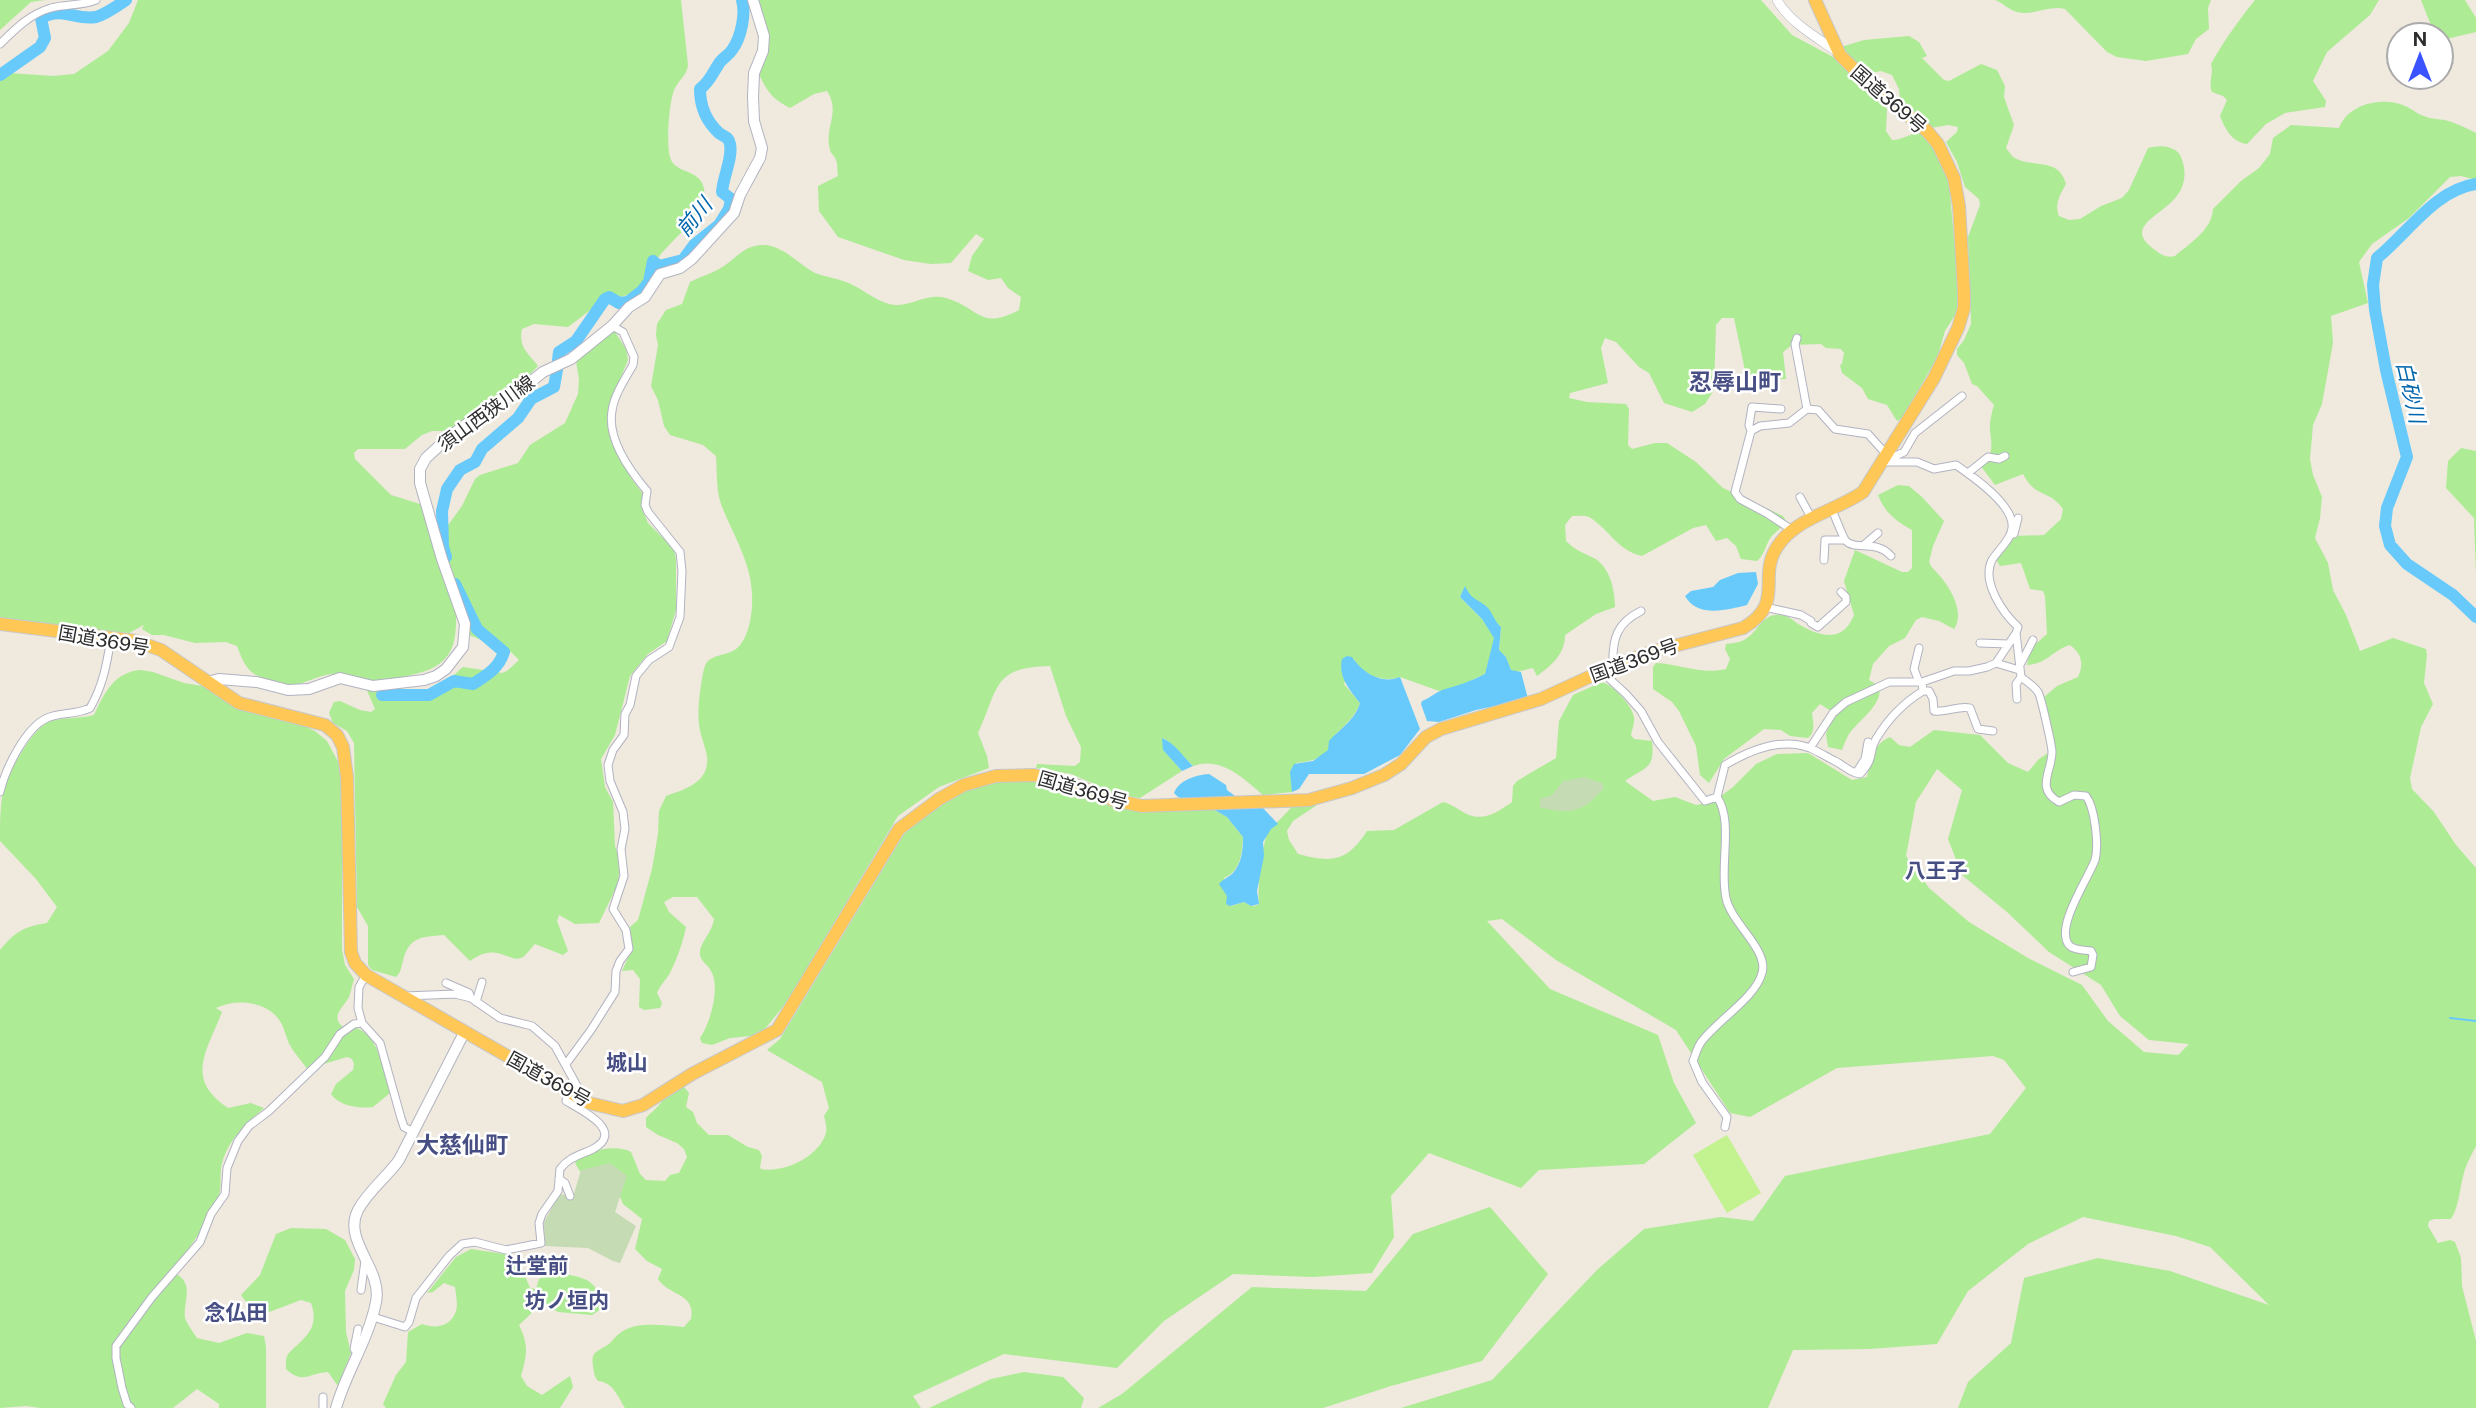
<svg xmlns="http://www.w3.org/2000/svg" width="2476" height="1408" font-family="'Public Sans','Noto Sans JP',sans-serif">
<rect width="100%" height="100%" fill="#efe9de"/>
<!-- green -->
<path fill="#adeb95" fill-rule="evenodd" d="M0,0H45L31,2L0,30Z
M138,0H681L688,65C687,75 679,80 675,88C669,100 666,144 670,157C674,173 695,169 702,183C715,209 671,239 658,258C651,269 645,284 635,293L601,302L568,327L534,324L522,329C518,347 528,353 538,366L513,392L447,431H432L422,435L405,449H358L354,453L355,459L391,495L423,505L456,614C457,651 448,667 411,675C397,679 382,681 368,680C359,679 350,675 341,674C327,672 312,680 299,684C292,686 285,684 278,682C252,677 246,671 237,646L226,642L195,643L164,635H152L142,629L144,625L129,633L10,622L0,618V81L9,73L53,76L74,74L108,51L129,23Z
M757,0H1761L1792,35L1833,57L1881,100L1887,109L1886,131L1892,140C1903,140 1914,131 1923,133L1944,163L1949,182L1960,307L1945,331L1937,358L1902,418L1897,421L1887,405L1868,399L1862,388L1842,373L1840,365L1842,364L1844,353L1841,349L1826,348L1821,344L1792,345L1783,352L1786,379L1747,380L1734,318H1722L1716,325L1714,390L1705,404L1692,412L1664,403L1649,373L1639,367L1616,342L1605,338L1601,348L1608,383L1570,393L1569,398L1587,402L1626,404L1629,409L1628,445L1632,449L1655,443H1667L1696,462L1723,488L1783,516L1786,521C1782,529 1774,532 1769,540C1765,548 1764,555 1757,561L1741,559L1736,546L1727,538L1716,541L1706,525L1693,528L1642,556C1618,551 1609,529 1589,517C1584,515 1578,516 1572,516L1565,525L1566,541C1575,550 1583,553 1594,558C1610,567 1615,590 1615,607L1596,614L1565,635C1565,654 1552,665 1537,676L1533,668L1516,672L1511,670L1506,657L1499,651L1501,627L1493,620L1487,607L1471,598L1465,587L1460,597L1482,619L1495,638L1485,674L1455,688L1439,691L1400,677C1384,683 1361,675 1354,659L1344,684L1360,703C1355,717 1345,725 1335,735C1331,739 1331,746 1328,750C1320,760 1307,762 1296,763L1292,792L1263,795C1243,778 1221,756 1193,766L1168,741L1163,738V750L1182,771L1140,798L1120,795L1071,774L1036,768L1037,764L1075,766L1080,762L1081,747L1066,716L1050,666C992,667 999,688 978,733L987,756L989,768L939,787L898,816L786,1003L760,1035L730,1038L712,1045L702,1043L700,1038C710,1024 720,989 712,973C710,966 701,962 700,955C698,944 712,934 714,919L697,897H673L664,902L669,912L686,927C683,942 677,959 670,973C666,980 660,985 657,993L662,1003L660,1008L644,1010L639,1007L640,979L633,970L622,971L632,949L630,927L638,920L652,869L658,834L659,811L666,796C686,789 710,782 707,756C705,745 700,735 699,724C697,713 701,677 705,666C709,654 727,656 736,649C750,638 753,610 752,594C751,562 732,533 721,504C716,490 717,471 716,456L703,445L670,435L664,426L658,400L651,386L658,345L656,335L657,324L666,310L682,304L690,282C700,277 710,274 719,269C736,260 743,244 765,245C785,247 798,264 815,273C825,277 836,278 846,282C860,287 874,300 889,304C908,309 927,292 946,298C980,308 980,331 1019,310L1021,297L1008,288L1001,278L988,280L968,271L972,256L984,239L976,234L951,263L931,264L904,260L838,237L819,211L818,186L838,176C837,171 838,164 836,160C835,156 831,154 830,150C824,127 841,113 827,91L814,94L790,108C773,99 767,92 759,74L766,54Z
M1995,0H2211L2208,8L2209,29L2196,39L2188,54L2146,61L2117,57L2107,52L2065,9C2049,5 2033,16 2017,12C2009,10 2003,3 1995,0Z
M2255,0H2379L2370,15L2327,52L2313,81L2326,101L2325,107L2285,113L2266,124L2247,144C2232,142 2225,129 2220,116L2227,100L2223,96L2212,92C2208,83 2214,74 2211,64C2223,42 2239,20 2255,0Z
M2421,0H2465L2476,18V32L2442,40L2441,35H2438L2430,23Z
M1909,36L1919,42L1927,56L1922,58L1944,80L1949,81L1981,64L1997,70L2005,86L2004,97L2014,125L2006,148C2006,148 2013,157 2013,157C2032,169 2059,156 2066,184C2060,195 2054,204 2059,216L2069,220L2080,219L2101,206L2122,198L2129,190L2148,148C2159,146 2165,145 2175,150C2180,153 2181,157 2183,163C2194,205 2142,213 2142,233C2142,240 2150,246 2155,250C2161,255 2167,258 2175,256C2190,243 2212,230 2213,209L2241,181L2259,168L2270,154L2273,138L2291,125L2339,128C2348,104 2382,96 2405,106C2411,108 2417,114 2424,116C2430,119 2438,119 2445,120C2456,123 2466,128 2476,133V180L2461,176L2450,177L2409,218L2372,244L2359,262L2368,303L2331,316L2333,343L2322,404L2313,425L2310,459L2313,475L2322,497L2320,518L2315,538L2328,563L2333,590L2346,615L2360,651L2393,638L2426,649L2427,655L2424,683L2433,704L2421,727L2410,778L2412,789L2434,812L2456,845L2476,868V1146C2472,1154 2466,1164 2464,1173C2459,1189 2460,1204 2451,1219H2434L2429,1221L2428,1226L2438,1243L2450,1240L2455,1242L2461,1258L2462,1286L2476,1341V1408H1958L1968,1382L2011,1343L2024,1278L2098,1258L2170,1271L2269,1305L2210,1247L2176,1236L2083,1217L2028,1244L1968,1291L1937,1344L1869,1349L1793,1350L1768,1408H1401L1492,1380L1597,1270L1644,1229L1721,1217L1753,1221L1785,1176L1990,1134L2026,1088L2004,1060L1993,1056L1837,1068L1750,1117L1730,1113L1676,1030L1556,960L1502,919L1487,921L1550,989L1658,1035L1674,1083L1696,1123L1644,1164L1539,1170L1521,1188L1429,1153L1391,1196L1394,1237L1372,1273L1313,1277L1233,1274L1164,1321L1117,1368L1004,1354L913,1396L921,1408H625C618,1397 613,1382 598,1381C594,1376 594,1372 593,1366C590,1349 602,1351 611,1342C620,1331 629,1326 644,1325C657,1324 671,1326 684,1327L691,1319C696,1293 669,1296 658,1279L662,1269L647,1261L635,1249L642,1219L623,1204L617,1189C601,1183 581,1180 575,1162C585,1150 617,1144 631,1152L640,1174L646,1180L665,1181L670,1175L679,1173L687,1157L684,1149L677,1143L658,1135L646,1127V1118C650,1113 655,1110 659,1105C668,1095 670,1089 684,1087L689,1093L686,1107L693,1112L697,1123L709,1135H728L748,1147L759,1150L762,1156L760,1167L761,1169C783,1173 814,1159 824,1138C828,1131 826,1123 824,1116L829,1108L822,1082L767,1050L780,1039L906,831L942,801L969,786L1013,778L1039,780L1082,792L1132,811L1211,808L1227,817L1243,837C1242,853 1241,871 1224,878L1231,906L1244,902C1249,905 1253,908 1259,904C1257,890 1262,838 1270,829C1278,821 1286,814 1293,805L1317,803V805L1293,821L1287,831L1289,840L1298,854C1332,863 1347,862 1367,831L1394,830L1443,802C1454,805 1460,811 1469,815C1486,821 1499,811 1512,802L1513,786L1517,781L1556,758L1559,721L1573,695L1602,682C1614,686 1631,704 1634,717C1635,722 1632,730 1631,735L1634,739L1652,741C1655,769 1647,766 1625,781L1653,801L1675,797L1696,805L1713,802L1733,787L1756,764L1777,754L1808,753L1852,780L1867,777C1871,760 1873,744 1890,737L1899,745L1910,747L1934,730L1980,735L2008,763L2028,772L2039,759L2048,753L2049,731L2044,697L2057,686L2078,677C2084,664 2082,654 2070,645C2051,651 2049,663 2027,665L2030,649L2047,634L2045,596L2043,591L2030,589L2021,563L2000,566L1997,561L1998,556L2015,536L2044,535L2061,519L2063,509C2049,489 2036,499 2023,474L1995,485L1980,465C1998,454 1989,439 1990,423C1991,417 1992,411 1994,405L1977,386L1972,384L1964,363L1957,355V349L1964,340L1971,324L1968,237L1980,205L1979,199L1965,187L1957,162L1946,142L1957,132L1958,127L1948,125L1931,128L1900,99L1899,89L1892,75L1881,71L1868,74L1841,47L1864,40ZM1937,769L1962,790L1948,839L1962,875L2007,912L2049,952L2101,985L2120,1016L2149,1040L2189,1044L2178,1055L2144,1052L2108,1021L2082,985L2028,958L1969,922L1929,888L1906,856L1916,802Z
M613,329L626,349L628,360L609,406L610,438L631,478L643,494V511L648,523L674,549L676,560V610L667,641L648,654L630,676L615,735L601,759L605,787L613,802L615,846L620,861L618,884L599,923L575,924L559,915L557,921L568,951L563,955L535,944C531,948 527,954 523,957C509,965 498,940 470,961L444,935C422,937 409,936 403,961C401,968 401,972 396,977L372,970L368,965V926L357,907L354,743L347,731L333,723L329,713L334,702L340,701L360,710L371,712L375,709L366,688L401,687L408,696C429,699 448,680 463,667L502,673L507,671L519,660L511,652L469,635L459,590L451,575L443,539L446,528L462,506L475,479L480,475L518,463L530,445L565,423L578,394L579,379L576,361Z
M2461,448L2476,451V575L2474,518L2446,488L2448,461Z
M1898,485L1909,486L1922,497L1944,521L1933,546L1929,562C1932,569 1935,570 1940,576C1951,589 1965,613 1954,629L1939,621L1922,617L1916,620L1905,638L1889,646L1873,664L1869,680L1879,686C1884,704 1859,720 1849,734C1846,739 1844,745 1842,750L1828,747L1826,734L1834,713L1820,704L1812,713C1813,722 1816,732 1808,738L1790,736L1781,730L1764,729L1724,759L1709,783L1700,775L1696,746L1679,711L1672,702L1653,689V667L1656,663C1679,664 1703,675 1726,669L1730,659L1725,649L1726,644C1731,643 1737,643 1742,641C1759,634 1760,613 1781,615C1790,616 1793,621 1800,625C1821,637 1843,643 1854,615L1844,581L1855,550L1902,572H1908L1912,568V530C1896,521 1885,513 1878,495Z
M141,670L153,672L184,683L202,686L238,709L300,724L315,731L327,741L342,769V949L345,965L354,979C352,985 351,992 349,997C343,1008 330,1016 343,1027C378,1023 383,1068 390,1093L373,1107C359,1109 339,1106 331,1094L336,1084L353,1070L354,1064L352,1059L347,1057L307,1069C302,1061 295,1054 291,1047C286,1039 285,1029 280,1021C267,1001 236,998 216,1008L222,1012C207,1051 184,1079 228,1108L251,1103L264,1108C245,1125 225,1142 221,1169C220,1176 221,1184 220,1191C215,1213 189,1249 175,1267L178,1275C194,1286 183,1302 185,1318C187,1324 193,1332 197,1338L219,1343L247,1333L264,1336L266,1347V1408H219V1404L197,1389L173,1408H41L26,1406L0,1408V950C16,931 23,927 47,923L57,907L36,879L0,841C0,823 0,804 4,787C10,771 34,725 51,721C65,717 80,719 94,715C105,692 114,672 141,670Z
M1490,1207L1548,1274L1482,1361L1391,1386L1323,1408H1098L1122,1394L1252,1287L1366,1291L1413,1234Z
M291,1228L326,1229L345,1240L355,1259L354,1270L345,1291L346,1332L351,1353L338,1386L328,1372C308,1373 304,1385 286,1369V1359L288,1354C305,1337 320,1329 311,1303L301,1300L264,1314L249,1306L241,1295L260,1275L276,1234Z
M471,1249L512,1255L522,1268L530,1288L536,1289L539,1279L553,1270C580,1280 587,1272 604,1299L601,1309L592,1315L558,1312L539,1300L538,1307L519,1325C529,1346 527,1354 521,1376L527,1386L542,1395L570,1376L573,1387L560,1408H386L383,1404L396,1375L406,1362L408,1332L422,1324C435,1329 451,1327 456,1311C458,1305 456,1294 455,1287L444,1283L433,1292L427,1293L456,1257Z
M1024,1372L1063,1377L1084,1398L1081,1408H929L991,1379Z"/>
<!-- cemetery -->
<path fill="#c4dbb3" d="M1584,777L1602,783L1604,788C1592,801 1581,813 1562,811C1554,811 1548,808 1540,808V799L1552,795L1563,781Z
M610,1163L627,1176L615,1212L636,1226L620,1263L613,1261L588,1248L545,1246L544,1222L559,1195L574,1194L581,1170Z"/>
<!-- pitch -->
<path fill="#c3f390" d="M1727,1135L1761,1193L1727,1213L1693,1155Z"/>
<!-- water -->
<path fill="#67cafb" d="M1756,572L1758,584L1747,605C1727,610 1697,618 1685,596L1691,591L1713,587L1720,580L1738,573Z
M1465,586C1473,602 1476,597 1487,607C1493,613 1494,621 1501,627L1499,650L1506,657L1511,670L1521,672L1528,699L1476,710L1439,722L1427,721L1421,704L1422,701C1430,698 1435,693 1442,690C1457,686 1471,681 1485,674L1494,638L1482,619L1460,597Z
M1347,656L1352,657C1362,672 1381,685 1400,677L1420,729L1400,755L1364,774H1309L1299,789L1292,792L1290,772L1294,764L1313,761L1328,750L1329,741C1340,729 1355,720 1360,703C1349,689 1338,677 1342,659Z
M1162,738C1176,744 1182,756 1193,766L1182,771L1163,750Z
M1209,774L1226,785L1227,790L1239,799L1186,800L1178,797L1174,793C1179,780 1196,775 1209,774Z
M1262,807L1278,824L1271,829L1263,842L1264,856L1257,891L1259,904L1251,906L1244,902L1230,906L1226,904L1227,896L1219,884C1223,879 1229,877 1233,873C1242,863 1243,849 1243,837L1227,817L1211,808Z"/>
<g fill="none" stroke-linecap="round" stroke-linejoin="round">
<!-- stream -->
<path stroke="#67cafb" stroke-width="2" d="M2450,1018L2476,1021"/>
<!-- river -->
<path stroke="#67cafb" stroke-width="12" d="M0,75L40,47L45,38L41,18C64,6 75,21 96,17C106,14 117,6 126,0
M2476,184C2435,190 2408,233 2377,258L2373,285L2375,310L2386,370L2407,457L2387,508L2385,526L2390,545L2407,564L2453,595L2476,617
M558,360L559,352L576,341L605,299L609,297L619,303L628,302L642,291L649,282L653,261L659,266L683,260L694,245L719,225L729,209L731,199L722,192C723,177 733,158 730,144C729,137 724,137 719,133C706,121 700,106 700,89C710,82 713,72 720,62C724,57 729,55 732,50C741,38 746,14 742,0
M446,557L443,547L442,511L447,489L460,470L475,462L482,449L518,418L531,399L554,387L557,370
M382,695H429L454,681L473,684C487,675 499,668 504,652L477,629L455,584"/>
<!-- minor casing -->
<g stroke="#b2b3c1" stroke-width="9">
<path id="minor" d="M0,44C15,29 30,14 51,8C67,4 81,6 96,0
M1797,338L1795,344L1807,409
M1751,431L1749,425L1752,407L1781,409
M1885,461L1904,452L1915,433L1962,396
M1882,462H1917L1934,469L1956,465C1972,476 2015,505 2012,528C2011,540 1998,550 1992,560C1981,582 2003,613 2018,627L2016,633L2021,677L2016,684L2017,699
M1968,473L1988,457L1999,459L2005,456
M1800,497L1812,519
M1832,510C1835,516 1843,538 1846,541C1855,551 1876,539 1891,556
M1792,530L1768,514L1740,499L1735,492L1751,431L1760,426L1789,423L1807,409L1818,410L1835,429L1868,434L1886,454
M2014,534L2018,518
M1864,545L1878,533
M1824,560L1825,540H1845
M1765,607L1801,615L1811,621V623L1818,627L1846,602V597L1841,592
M1980,643L2008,644
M1919,648L1914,669L1919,682
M1996,663L2019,670
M2020,665L2033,640
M1613,666C1612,638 1617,623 1641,611
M1601,671L1626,694L1641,711L1658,742L1705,801L1717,797L1725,765C1750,750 1782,737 1810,748C1819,752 1827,757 1835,761C1845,766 1850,773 1860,774C1876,757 1868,752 1876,739C1888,719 1903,703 1923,691L1922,682
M2021,677C2026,681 2034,686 2038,692C2041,696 2052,746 2052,752C2052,771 2035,789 2059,802L2074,795L2086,796C2095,808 2099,845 2095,860C2088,879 2053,930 2070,946C2074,950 2085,950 2091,951L2093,955L2091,967L2073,972
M1923,691H1929L1933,699L1934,711C1948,713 1958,705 1970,708L1978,729L1993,731
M1810,748L1833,713L1846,702L1889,682H1922L1954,671H1969L1987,667L1996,663L2016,633
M1858,770L1865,759L1868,742
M0,792C5,770 25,728 47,718C61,712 76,715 90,708C103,686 107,663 111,638
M1717,797C1734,821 1719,867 1726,898C1731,923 1769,950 1762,973C1756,997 1718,1020 1702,1041C1697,1047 1696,1054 1693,1061L1702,1082L1727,1117L1725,1127
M366,975L359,987L358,1008L362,1023L380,1043L401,1118L404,1127L413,1132
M446,983L469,993L471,998
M405,996L455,994L471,998L500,1018L532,1026L555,1046L582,1095
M476,1002L482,982
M566,1064L591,1030L615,992L616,971L620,961L629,949L626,930L613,909L624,876L621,849L625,829L623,812L610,781L608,765L613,750L624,735L625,714L630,705L636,676L649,660L669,647L680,617L682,571L680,552L648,512L645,505L647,491C630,471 607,439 612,411C614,395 625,379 633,365L634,357L623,332L612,326
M559,1179L565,1183L570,1196
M361,1290L365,1261
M373,1317L405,1327L409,1322L416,1298L449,1256L462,1244L475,1242L506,1250L541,1243L539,1223L542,1214L558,1191L560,1169C569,1157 580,1155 593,1149C626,1131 581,1110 566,1101L568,1092
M357,1353L354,1349L358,1329
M131,1408L127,1404L122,1388L116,1358V1346L152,1297L200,1242L211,1214L225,1194L227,1168L238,1141L249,1126L269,1111L325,1057L340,1034L354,1024L362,1023
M323,1408V1397"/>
</g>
<!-- tertiary casing -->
<g stroke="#b2b3c1" stroke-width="10">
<path id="tertiary" d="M1777,0C1790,23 1818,38 1839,53"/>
</g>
<!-- secondary casing -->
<g stroke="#b2b3c1" stroke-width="12">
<path id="secondary" d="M207,682L219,679L257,682L288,690L309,689L340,678L373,686L424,680L436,676L446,669L463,647L465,624L442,559L420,483V469L426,458L450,436L480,414L519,391L543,372L571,359L612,326L629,307L645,297L660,274L680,268L692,259L734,213L740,195L760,158L762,148L754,121L753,97L754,73L763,51L764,36L753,0
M336,1408C346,1372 369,1339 376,1302C383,1269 342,1241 358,1210C368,1191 387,1177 399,1160L465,1031"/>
</g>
<!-- trunk casing -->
<g stroke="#c8c8c8" stroke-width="14">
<path id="trunk" d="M0,624L136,641L161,650L239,703L325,725L337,735L343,747L347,777L351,952L355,963L366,975L589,1103L623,1111L643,1105L692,1074L777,1030L899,829L939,799L964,785L996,776L1034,775L1079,786L1113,800L1142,806L1309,800L1352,788L1384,775L1401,764L1426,737L1441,729L1541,699L1613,666L1651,652L1743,628C1786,603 1757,578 1777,547C1795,518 1836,511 1863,492L1934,378L1958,328L1964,308V293L1959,206L1954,178L1938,144L1927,131L1864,79L1840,55L1815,0"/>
</g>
<!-- minor -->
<use href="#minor" stroke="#fff" stroke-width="7"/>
<!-- tertiary -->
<use href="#tertiary" stroke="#fff" stroke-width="9"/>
<!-- secondary -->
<use href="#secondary" stroke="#fff" stroke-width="10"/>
<!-- trunk -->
<use href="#trunk" stroke="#ffc756" stroke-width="12"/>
</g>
<g text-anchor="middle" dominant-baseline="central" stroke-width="5" stroke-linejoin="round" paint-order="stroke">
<!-- street labels -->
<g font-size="19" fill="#2d2d2d" stroke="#fff">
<text transform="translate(1889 99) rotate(41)">国道369号</text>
<text transform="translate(486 413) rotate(-36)">須山西狭川線</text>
<text transform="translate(104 640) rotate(10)">国道369号</text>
<text transform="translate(1634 660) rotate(-20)">国道369号</text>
<text transform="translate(1083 790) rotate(16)">国道369号</text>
<text transform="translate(549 1079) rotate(29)">国道369号</text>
</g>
<!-- water labels -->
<g font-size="21" font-style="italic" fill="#0066ad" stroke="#fff">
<text transform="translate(694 217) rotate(-50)">前川</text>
<text transform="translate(2411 392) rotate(77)">白砂川</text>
</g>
<!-- neighbourhood labels -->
<g font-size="21" font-weight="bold" fill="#474e83" stroke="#fff">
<text x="1936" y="870">八王子</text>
<text x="627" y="1062">城山</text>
<text x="537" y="1265">辻堂前</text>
<text x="567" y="1300">坊ノ垣内</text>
<text x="236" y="1312">念仏田</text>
</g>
<!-- quarter labels -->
<g font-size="23" font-weight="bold" fill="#474e83" stroke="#fff">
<text x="1735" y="381">忍辱山町</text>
<text x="462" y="1144">大慈仙町</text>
</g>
</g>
<!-- north arrow -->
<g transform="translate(2420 56)"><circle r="33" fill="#ffffff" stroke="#ababab" stroke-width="2"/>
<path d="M0-5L12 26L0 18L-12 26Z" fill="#3b53ff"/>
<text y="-10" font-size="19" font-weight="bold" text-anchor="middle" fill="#2d2d2d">N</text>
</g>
</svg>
